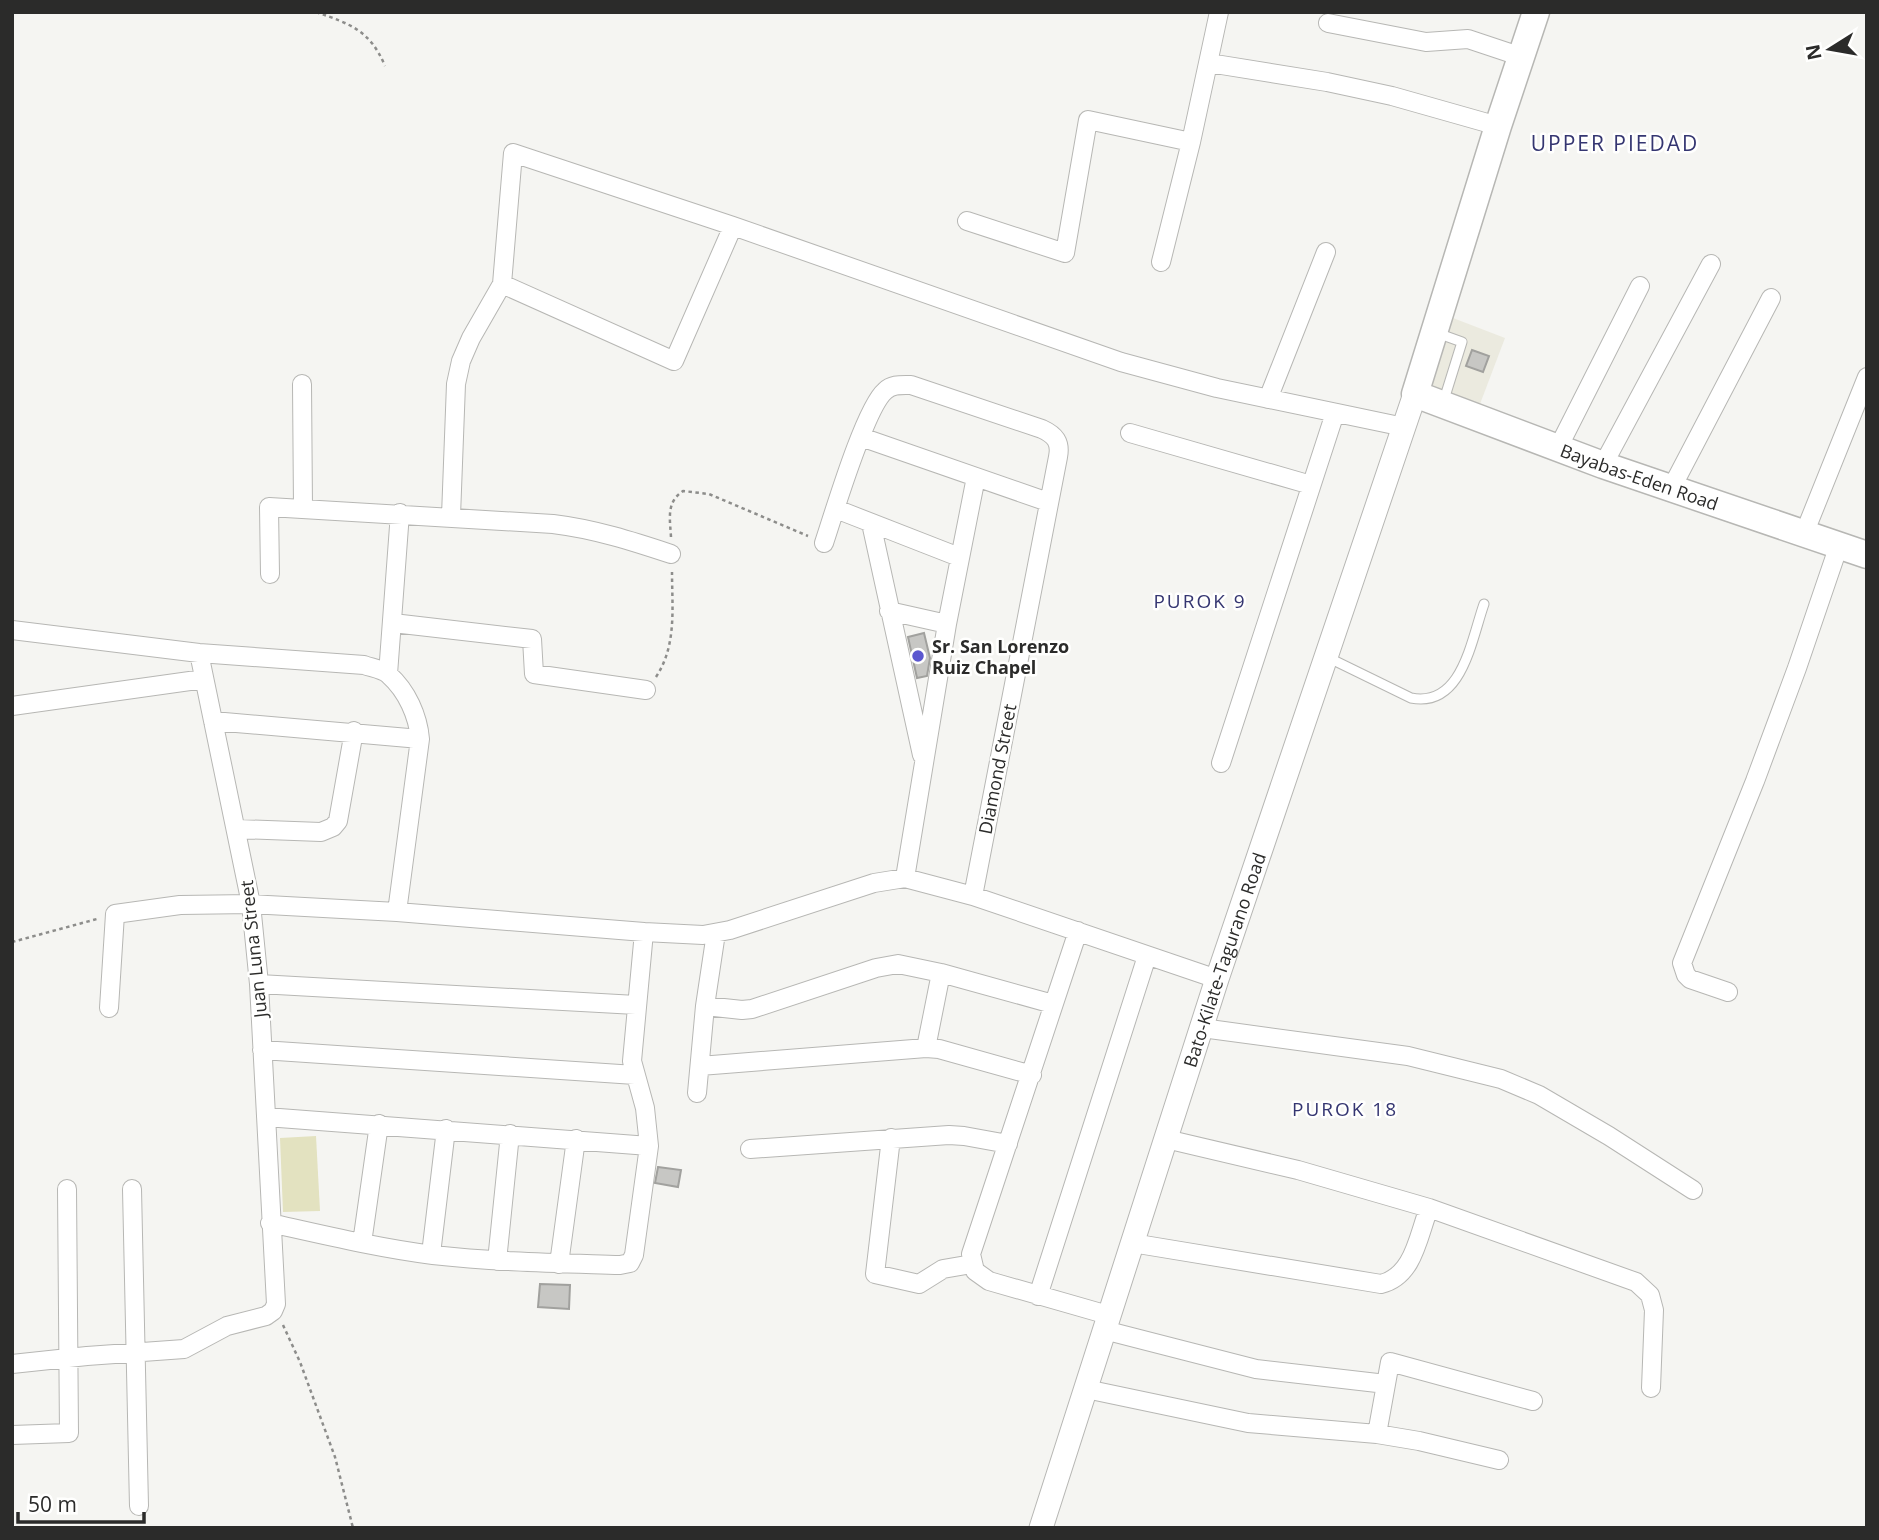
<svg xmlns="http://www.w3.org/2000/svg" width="1879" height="1540" font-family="'Open Sans',sans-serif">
<rect width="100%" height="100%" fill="#f5f5f2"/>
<!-- built -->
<path fill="#ebeadf" d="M1453,318L1505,338L1480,404L1432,386Z"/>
<!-- green -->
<path fill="#e3e2c0" d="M316,1136L320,1211L283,1212L280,1138Z"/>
<!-- building -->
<path fill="#c7c7c4" stroke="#a1a19e" stroke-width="2" d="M1472,350L1489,356L1483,372L1466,366Z
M924,633L930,658L927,676L917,678L908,637Z
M658,1167L681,1170L678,1187L655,1183Z
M540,1284L570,1285L569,1309L538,1307Z"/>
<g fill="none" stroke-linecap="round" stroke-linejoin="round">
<!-- service casing -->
<g stroke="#b7b7b4" stroke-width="11">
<path id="service" d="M1437,333L1462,342L1443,403
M1327,657L1411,698C1462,708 1471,641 1484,604"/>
</g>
<!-- minor casing -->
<g stroke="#b7b7b4" stroke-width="20">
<path id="minor" d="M1328,23L1426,42L1468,39L1522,57
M1209,63L1327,82L1392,96L1498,126
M967,221L1065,253L1088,120L1191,142
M1161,262L1191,142L1219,12
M502,284L674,361L733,226
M302,384L303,508
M1268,399L1326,252
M1130,433L1311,485
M861,437L1048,502
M1558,448L1640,286
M1603,465L1711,264
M1671,489L1771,298
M836,509L959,557
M451,516L456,384L461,361L471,338L502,284L513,153L733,226L1121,362L1217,388L1404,427
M871,523L922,755
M1804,534L1867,377
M824,543C834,513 865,408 885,391C892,384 901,385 911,385L1042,429C1055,435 1061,442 1058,457L973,896
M270,574L269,507L553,524C594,529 632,541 671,554
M889,611L947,624
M393,623L532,639L534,674L646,690
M12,630L199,653L364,665C372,668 383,669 389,675C407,691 418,716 420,739L397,912
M388,674L400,513
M12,706L204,679
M213,721L420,739
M1221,763L1335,413
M237,829L321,832L333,827L338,821L354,731
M905,878L947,624L976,477
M1078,931L971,1254L975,1271L989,1281L1108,1315
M259,984L636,1005
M1728,992L1690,979L1686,975L1682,963L1755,781L1797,668L1839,545
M705,1006L742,1010L752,1009L876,968L898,964L941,973L1053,1004
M109,1008L115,914L180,905L251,904L397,912L644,932L703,935L730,930L874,883L905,878L973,896L1217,979
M1202,1028L1408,1056L1501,1079L1539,1095L1609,1136L1693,1190
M926,1048L941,973
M262,1050L635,1075
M700,1066L926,1048L939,1049L1032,1075
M697,1093L705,1006L716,933
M266,1117L649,1146
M891,1138L875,1274L919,1284L943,1269L972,1264
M1166,1139L1298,1170L1429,1208L1636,1282L1650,1295L1654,1310L1651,1388
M750,1149L949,1135L964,1136L1008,1144
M132,1189L139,1506
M270,1223C324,1235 378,1248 433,1255C495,1262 558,1263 620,1265L630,1263L634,1255L649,1146L645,1108L632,1061L644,932
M362,1243L379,1124
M1132,1243L1381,1284C1414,1276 1418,1236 1429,1208
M431,1254L446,1129
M497,1261L510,1134
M559,1264L576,1139
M1038,1296L1147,956
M1104,1330L1256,1369L1386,1384
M12,1364L87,1356L184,1349L227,1326L266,1316L273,1311L276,1304L259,984L251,904L199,653
M1086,1389L1248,1423L1377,1434L1419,1441L1499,1460
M1377,1434L1390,1362L1533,1401
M12,1435L69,1433L67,1189"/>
</g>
<!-- tertiary casing -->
<g stroke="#b7b7b4" stroke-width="25">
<g id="tertiary">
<path id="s1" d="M1041,1528L1217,979L1415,394"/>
</g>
</g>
<!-- secondary casing -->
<g stroke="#b7b7b4" stroke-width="29">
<g id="secondary">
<path id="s2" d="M1536,12L1498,126L1415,394L1603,465L1867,555"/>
</g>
</g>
<!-- path -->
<path stroke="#8d8d8b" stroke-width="2.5" stroke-dasharray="3.5 3.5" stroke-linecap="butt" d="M316,12C350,24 370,30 385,66
M671,537C670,519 666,502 683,491L709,494L808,536
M656,677C677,645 672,608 672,572
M12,942L97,919
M283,1325L300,1362L335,1457L353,1528"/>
<!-- service -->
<use href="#service" stroke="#fff" stroke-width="9"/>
<!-- minor -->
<use href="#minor" stroke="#fff" stroke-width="18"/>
<!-- tertiary -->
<use href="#tertiary" stroke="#fff" stroke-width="23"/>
<!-- secondary -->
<use href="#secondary" stroke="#fff" stroke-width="26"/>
</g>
<!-- markers -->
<circle fill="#5b57cf" stroke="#fffffe" stroke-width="2.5" cx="918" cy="656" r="7"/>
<g text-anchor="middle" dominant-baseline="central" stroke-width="5" stroke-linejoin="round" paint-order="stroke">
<!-- street labels -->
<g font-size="18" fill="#2b2b2a" stroke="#fffffe">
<text stroke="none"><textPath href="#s2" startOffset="640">Bayabas-Eden Road</textPath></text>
<text transform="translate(997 769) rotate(-79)">Diamond Street</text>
<text transform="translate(253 949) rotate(-96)">Juan Luna Street</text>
<text stroke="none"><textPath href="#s1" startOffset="597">Bato-Kilate-Tagurano Road</textPath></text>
</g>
<!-- poi labels -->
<g font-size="18" font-weight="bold" fill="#2b2b2a" stroke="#fffffe" text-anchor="start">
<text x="932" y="646">Sr. San Lorenzo<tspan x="932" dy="21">Ruiz Chapel</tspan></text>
</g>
<!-- neighbourhood labels -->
<g font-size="19" letter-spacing="2" fill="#353671" stroke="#fffffe">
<text x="1200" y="601">PUROK 9</text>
<text x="1345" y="1109">PUROK 18</text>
</g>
<!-- quarter labels -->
<g font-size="21" letter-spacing="2" fill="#353671" stroke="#fffffe">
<text x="1615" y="143">UPPER PIEDAD</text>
</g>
</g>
<!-- border -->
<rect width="1879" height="1540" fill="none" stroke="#2b2b2a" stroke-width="28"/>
<!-- north arrow -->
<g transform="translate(1830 49) rotate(259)" stroke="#fffffe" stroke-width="5" paint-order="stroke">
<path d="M0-5L12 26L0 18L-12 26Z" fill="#2b2b2a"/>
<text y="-10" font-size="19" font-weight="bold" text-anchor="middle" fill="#2b2b2a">N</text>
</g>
<!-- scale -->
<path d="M18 1512v10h126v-10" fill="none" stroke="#2b2b2a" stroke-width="3.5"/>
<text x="28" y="1512" font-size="21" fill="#2b2b2a" stroke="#fffffe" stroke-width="5" paint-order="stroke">50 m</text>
</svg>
